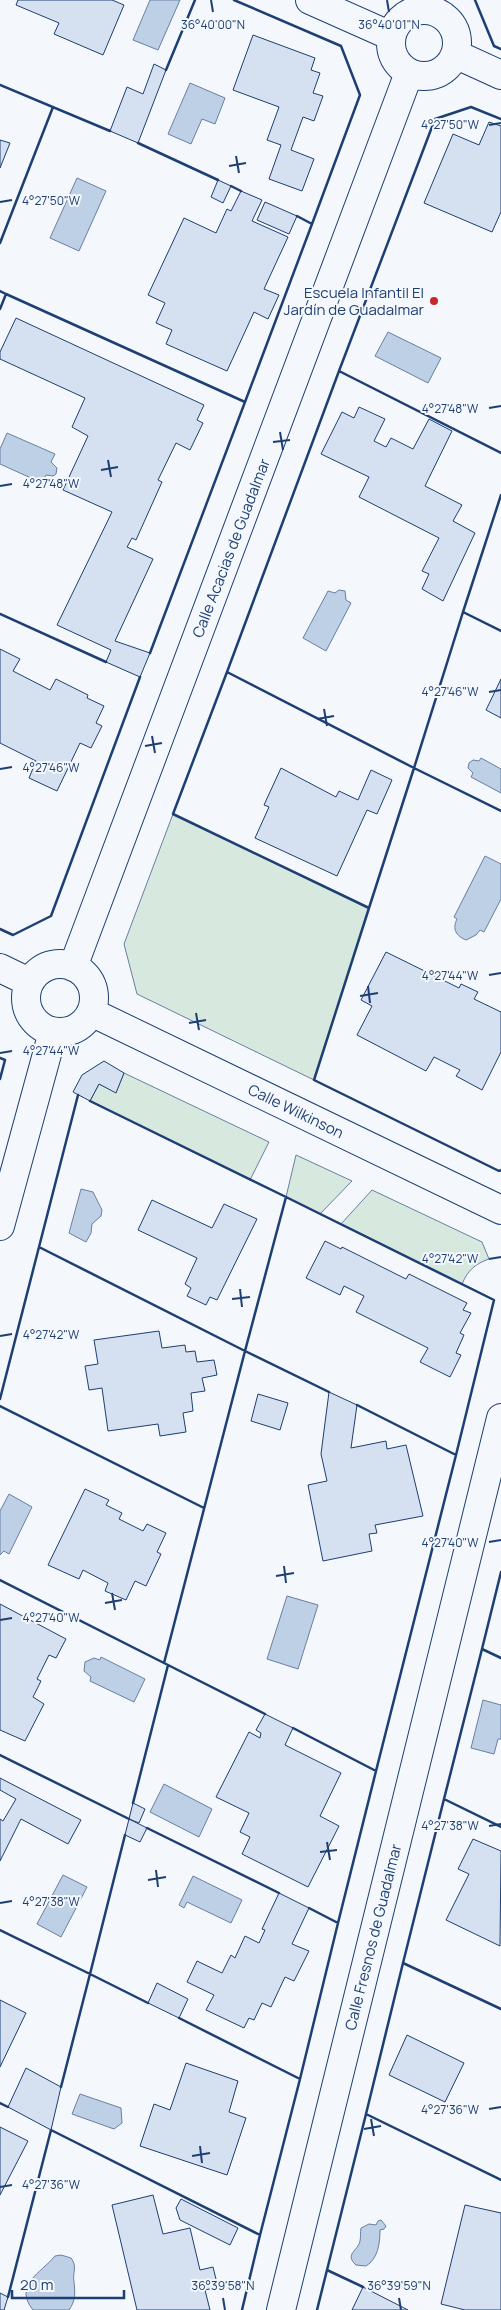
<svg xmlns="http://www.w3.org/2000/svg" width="501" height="2310" font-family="Manrope,sans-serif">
<rect width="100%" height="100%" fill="#f4f7fb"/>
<!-- green -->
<path fill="#d7e8df" stroke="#687fa3" d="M173,814L369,908L314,1080L137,994L124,944Z
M124,1073L269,1142L250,1180L90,1101L99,1084L116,1092Z
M296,1155L352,1181L320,1214L286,1197Z
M372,1190L482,1242L489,1259C475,1264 468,1270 462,1284L341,1224Z"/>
<!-- water -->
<path fill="#bed0e5" stroke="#687fa3" d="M150,0H180L158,50L133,40Z
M190,83L225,98L215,124L202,119L191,144L168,134Z
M77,178L106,191L79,251L50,238Z
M388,332L441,358L428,383L375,356Z
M7,433L55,454L51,462L57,468L56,474L53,476L46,475L42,483L0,464V449Z
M339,590L345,591L346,600L351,603L326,651L303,638L328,591L335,593Z
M481,758L501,769V793L471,777L473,773L468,768L469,763L473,760L479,761Z
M485,856L501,864V899L484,932L480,930L476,935L466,940C456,936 452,929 457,919L454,917Z
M81,1189L93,1192L102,1210L101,1216L92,1224L91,1233L86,1242L69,1233Z
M9,1494L32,1507L9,1554L4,1551L0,1555V1511Z
M287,1596L318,1605L298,1669L267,1659Z
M101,1657L145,1679L134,1702L90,1681L91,1677L84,1671L85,1662L94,1658L100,1660Z
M483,1700L501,1705V1739H498L494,1754L471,1748Z
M164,1784L212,1809L199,1837L150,1812Z
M63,1875L87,1887L61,1937L37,1924Z
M193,1876L242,1900L231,1923L187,1902L184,1908L179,1905Z
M80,2094L121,2108L122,2123L114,2129L72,2114Z
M381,2220L386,2226L384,2229L380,2230C380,2243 378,2259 366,2266L356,2265C344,2254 358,2251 360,2241C361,2236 360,2233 361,2228L369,2224L376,2225L378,2221Z
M61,2255L71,2258C78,2267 72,2273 74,2282C75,2293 76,2300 69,2310H33C13,2285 41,2273 55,2256Z"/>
<!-- building -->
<path fill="#d5e0f0" stroke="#1d3f73" d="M18,0H112L124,5L103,55L54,34L59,23L16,5Z
M253,35L315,58L311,70L320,73L313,93L323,96L314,121L303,117L291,150L314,159L302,191L269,179L281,145L267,140L279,107L233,90Z
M154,64L166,70L138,143L110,131L127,87L143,94Z
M489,122L501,126V212L492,232L424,203L453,134L479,145Z
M0,140L10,143L0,168Z
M218,180L231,186L223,203L211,197Z
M241,191L262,200L252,221L288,237L264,289L279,295L268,319L254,312L227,371L166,344L172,330L156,323L165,303L148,295L184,218L216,233L227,209L231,211Z
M265,202L297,216L289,234L257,220Z
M16,318L204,405L197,420L203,423L190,450L176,443L158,480L162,482L136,540L132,538L127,547L153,559L115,641L150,653L140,677L106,662L111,650L57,625L112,512L63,490L88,436L72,427L85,398L0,359V352Z
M359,407L385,419L374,441L386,447L391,438L413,449L429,419L452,431L425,486L462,505L453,521L475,533L443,601L422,589L429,574L422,571L439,538L359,497L369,477L321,454L342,412L354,418Z
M0,649L20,659L13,671L50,690L56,679L88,695L87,698L104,706L96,723L102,726L91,748L80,743L57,791L29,778L36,761L0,743Z
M501,679V718L486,710Z
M281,768L336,797L339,791L358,800L371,770L392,780L377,814L367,810L337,876L255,838L269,807L264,805Z
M386,952L459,988L461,984L478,992L474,999L501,1012V1052L482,1090L456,1076L460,1070L434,1057L426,1071L357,1035L372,1006L361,1000Z
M104,1061L124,1073L116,1093L99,1084L90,1101L73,1092L82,1075Z
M152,1200L212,1228L224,1204L257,1219L217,1300L210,1297L206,1305L187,1296L191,1288L185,1284L197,1258L138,1230Z
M325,1241L341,1249L342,1247L406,1279L409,1274L467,1303L463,1310L471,1313L460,1333L464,1335L456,1353L461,1355L450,1377L420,1362L428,1348L356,1312L364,1296L344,1286L340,1295L306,1278Z
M159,1331L162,1348L185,1345L186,1352L195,1351L197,1362L214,1360L217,1375L202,1378L205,1391L191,1393L193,1411L183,1413L186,1432L160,1436L158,1424L108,1431L102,1388L89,1390L85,1366L98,1364L94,1340Z
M329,1392L357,1405L351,1448L386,1441L387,1449L406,1445L423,1516L375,1525L377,1533L369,1534L372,1551L323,1561L308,1485L327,1481L321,1454Z
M258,1394L288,1403L280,1430L251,1421Z
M85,1489L109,1500L106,1505L122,1513L119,1519L143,1531L147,1524L166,1533L157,1552L161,1554L146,1586L135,1581L126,1600L105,1591L108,1583L83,1570L79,1579L48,1565Z
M0,1604L66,1639L56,1658L49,1655L37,1679L41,1681L33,1697L44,1704L25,1741L0,1730Z
M265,1714L293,1728L285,1745L341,1773L320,1816L339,1826L308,1887L242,1854L250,1837L240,1832L249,1813L216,1797L249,1732L260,1738L261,1733L256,1730Z
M0,1778L81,1820L68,1844L21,1819L0,1861V1819L3,1821L16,1799L0,1790Z
M133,1803L145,1809L139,1823L129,1819Z
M129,1819L147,1828L140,1842L125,1835Z
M473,1839L501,1851L500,1946L446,1920L469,1874L458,1869Z
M279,1893L309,1908L292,1944L309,1951L294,1981L285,1977L271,2007L262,2003L254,2020L249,2018L244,2028L206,2010L214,1995L187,1982L197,1961L222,1973L231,1955L235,1958L245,1936L259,1943L265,1930L262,1929Z
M157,1983L188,1999L179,2018L148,2003Z
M0,2000L26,2013L0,2067Z
M407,2035L464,2063L445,2102L389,2075Z
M186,2063L238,2081L229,2112L246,2118L227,2175L140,2146L154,2104L170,2110Z
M26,2068L61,2087L51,2130L8,2107Z
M0,2127L28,2141L0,2195Z
M153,2195L163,2234L190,2228L200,2270L213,2267L218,2287L205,2290L210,2310H137L112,2205Z
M181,2199L238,2228L230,2245L180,2220L176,2208Z
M465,2205L501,2213V2310H465L441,2304Z
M363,2287L408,2310H352Z
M0,2293L8,2297L4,2310H0Z"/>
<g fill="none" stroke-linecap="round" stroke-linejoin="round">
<!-- minor casing -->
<g stroke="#1d3f73" stroke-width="30">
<path id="minor" d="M310,0L391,36
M391 43a33 33 0 1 1 66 0a33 33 0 1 1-66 0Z
M455,54L501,75
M26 998a34 34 0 1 1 68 0a34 34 0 1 1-68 0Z
M73,967L409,73
M0,968L29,982
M91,1012L501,1210
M0,1226L53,1032
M281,2310L501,1418"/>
</g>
<!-- minor -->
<use href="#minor" stroke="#f4f7fb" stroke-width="28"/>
<!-- wall -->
<path stroke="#1d3f73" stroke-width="2.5" d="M234,0L341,46L360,95L312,224
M475,0L494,46L501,49
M166,70L195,0
M0,85L110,131
M138,143L218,180
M231,186L241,191
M0,243L53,107
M0,291L6,294L0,309
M6,294L245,402L312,224L297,216
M339,371L435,119L471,107L501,119
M501,495L463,612L501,631
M463,612L414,768L501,811
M0,614L106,662
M150,653L245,402
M227,672L173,814L369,908L414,768L227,672L339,371L501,453
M369,908L314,1080L499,1171L501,1170
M0,929L13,935L51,916L140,677
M0,1058L5,1060L0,1079
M78,1095L39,1247L245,1351L164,1663L265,1714
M90,1101L286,1197
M329,1392L245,1351L286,1197L494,1300L456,1455L357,1405
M0,1399L39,1247
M0,1406L204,1508
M501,1572L482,1649L501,1658
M0,1580L164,1663
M482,1649L444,1799L501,1827
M293,1728L376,1771L456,1455
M0,1755L129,1819
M444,1799L403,1963L501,2009
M133,1803L168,1665
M147,1828L279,1893
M338,1923L376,1771
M0,1930L90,1974L125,1835
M403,1963L366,2114L501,2180
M179,2018L300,2079L338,1923L309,1908
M61,2087L90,1974L148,2003
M0,2103L8,2107
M363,2287L327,2270L366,2114
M8,2297L51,2130L260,2235L300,2079
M242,2310L260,2235
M317,2310L327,2270"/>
</g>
<!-- ticks -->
<path fill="none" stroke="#1d3f73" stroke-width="2" d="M211,0L213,12M387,0L389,12M489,125L501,123M236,156L239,173M229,166L246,163M0,202L12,200M489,408L501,406M280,432L283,450M273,442L290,440M108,460L111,477M101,470L118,467M0,486L12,484M489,692L501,690M324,709L327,726M317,719L334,716M152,736L155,753M145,746L162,743M0,769L12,767M489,975L501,973M368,986L370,1003M360,996L378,993M196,1013L199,1030M189,1023L206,1020M0,1053L12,1051M489,1259L501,1257M240,1289L242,1307M232,1299L250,1297M0,1336L12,1334M489,1542L501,1540M284,1566L286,1583M276,1576L294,1573M112,1593L115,1610M105,1603L122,1600M0,1620L12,1618M489,1826L501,1824M327,1842L330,1860M320,1852L337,1850M156,1870L158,1887M148,1880L166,1877M0,1903L12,1901M489,2109L501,2107M371,2119L374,2136M364,2129L381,2126M200,2146L202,2163M192,2156L210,2153M0,2187L12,2185M223,2298L225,2310M399,2298L401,2310"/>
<!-- markers -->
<circle fill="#c62828" stroke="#f4f7fb" stroke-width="2" cx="434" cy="301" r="5"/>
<g text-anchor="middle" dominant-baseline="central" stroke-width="4" stroke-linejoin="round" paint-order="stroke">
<!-- poi labels -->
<g font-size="15" fill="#1d3f73" stroke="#f4f7fb" text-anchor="end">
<text x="424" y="292">Escuela Infantil El<tspan x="424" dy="17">Jardín de Guadalmar</tspan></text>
</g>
<!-- street labels -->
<g font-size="15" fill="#1d3f73" stroke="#f4f7fb">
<text transform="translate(231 548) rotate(-69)">Calle Acacias de Guadalmar</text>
<text transform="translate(296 1111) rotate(26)">Calle Wilkinson</text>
<text transform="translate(373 1937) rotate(-76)">Calle Fresnos de Guadalmar</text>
</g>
</g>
<g font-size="12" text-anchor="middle" fill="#1d3f73" stroke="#f4f7fb" stroke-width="4" stroke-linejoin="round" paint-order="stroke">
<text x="213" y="29">36°40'00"N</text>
<text x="389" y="29">36°40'01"N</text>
<text x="450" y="129">4°27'50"W</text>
<text x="51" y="205">4°27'50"W</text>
<text x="450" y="413">4°27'48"W</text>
<text x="51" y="488">4°27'48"W</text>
<text x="450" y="696">4°27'46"W</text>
<text x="51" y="772">4°27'46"W</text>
<text x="450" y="980">4°27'44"W</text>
<text x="51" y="1055">4°27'44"W</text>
<text x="450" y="1263">4°27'42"W</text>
<text x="51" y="1339">4°27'42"W</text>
<text x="450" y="1547">4°27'40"W</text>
<text x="51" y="1622">4°27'40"W</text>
<text x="450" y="1830">4°27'38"W</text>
<text x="51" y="1906">4°27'38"W</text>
<text x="450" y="2114">4°27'36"W</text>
<text x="51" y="2189">4°27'36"W</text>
<text x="223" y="2290">36°39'58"N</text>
<text x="399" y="2290">36°39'59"N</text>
</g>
<!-- scale -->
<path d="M12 2290v8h112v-8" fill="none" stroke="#1d3f73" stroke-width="2.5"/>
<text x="20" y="2290" font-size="15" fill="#1d3f73" stroke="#f4f7fb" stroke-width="4" paint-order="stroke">20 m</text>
</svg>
